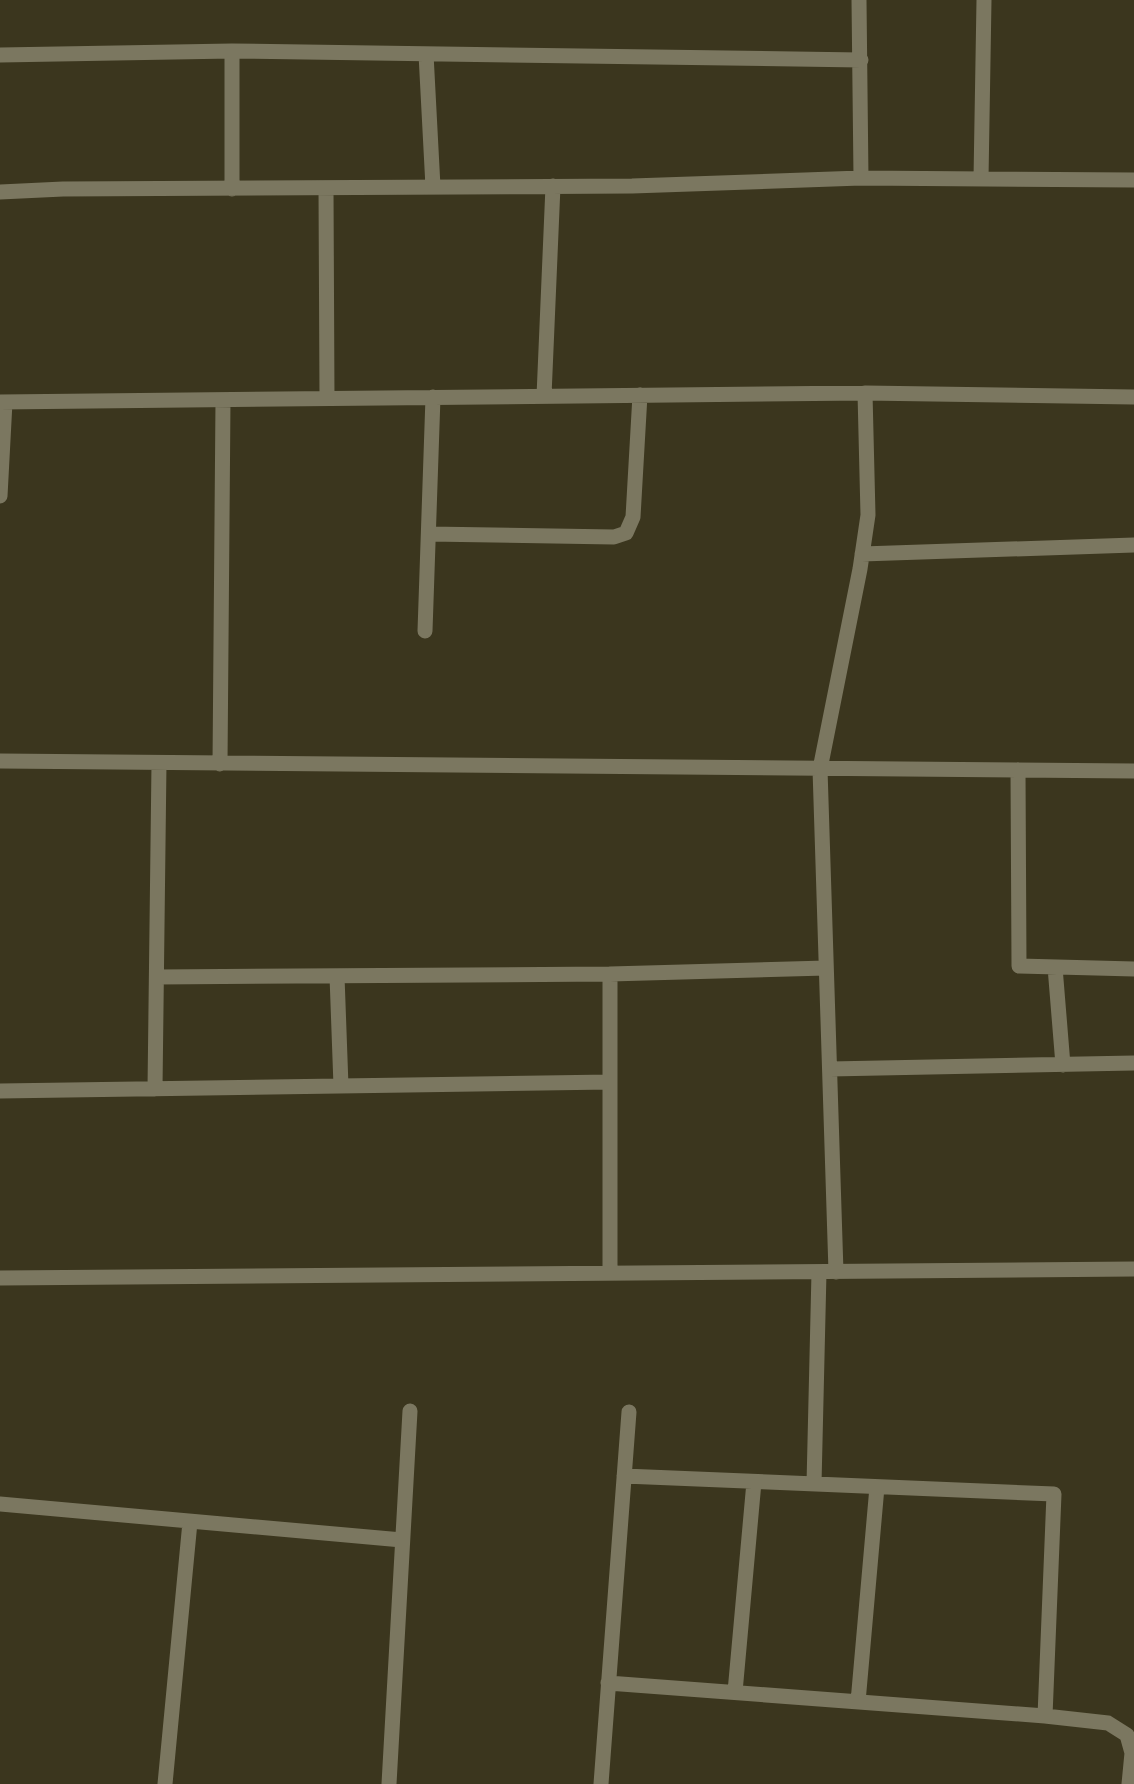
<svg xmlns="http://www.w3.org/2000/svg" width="1134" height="1784" font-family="'Space Grotesk',sans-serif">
<rect width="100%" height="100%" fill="#3b361e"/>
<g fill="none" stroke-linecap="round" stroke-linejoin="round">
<!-- minor -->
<path stroke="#7b7760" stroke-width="15" d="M859,0L861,178
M426,54L433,187
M0,55L232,51L861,60
M981,179L984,0
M326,188L327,398
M232,189V51
M0,192L63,189L632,186L861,178L1134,180
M544,396L553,186
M0,402L865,393
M0,496L5,402
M429,534L614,537L626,533L633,517L640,395
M862,554L1134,545
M425,631L433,397
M0,761L1134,771
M220,764L223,400
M1018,770L1019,966L1134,969
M1055,967L1063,1065
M337,976L341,1086
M157,977L610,974
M830,1069L1134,1063
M155,1089L159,763
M0,1091L610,1082
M836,1272L820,769L860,569L868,515L865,393L1134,397
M610,1273V974L826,968
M0,1278L1134,1269
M814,1484L819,1272
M0,1504L402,1540
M608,1683L1045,1716L1054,1494L624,1476
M735,1692L754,1482
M858,1702L877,1487
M1045,1716L1108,1723L1127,1735L1132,1753L1129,1784
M165,1784L190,1522
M389,1784L410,1411
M601,1784L629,1412"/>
</g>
</svg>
